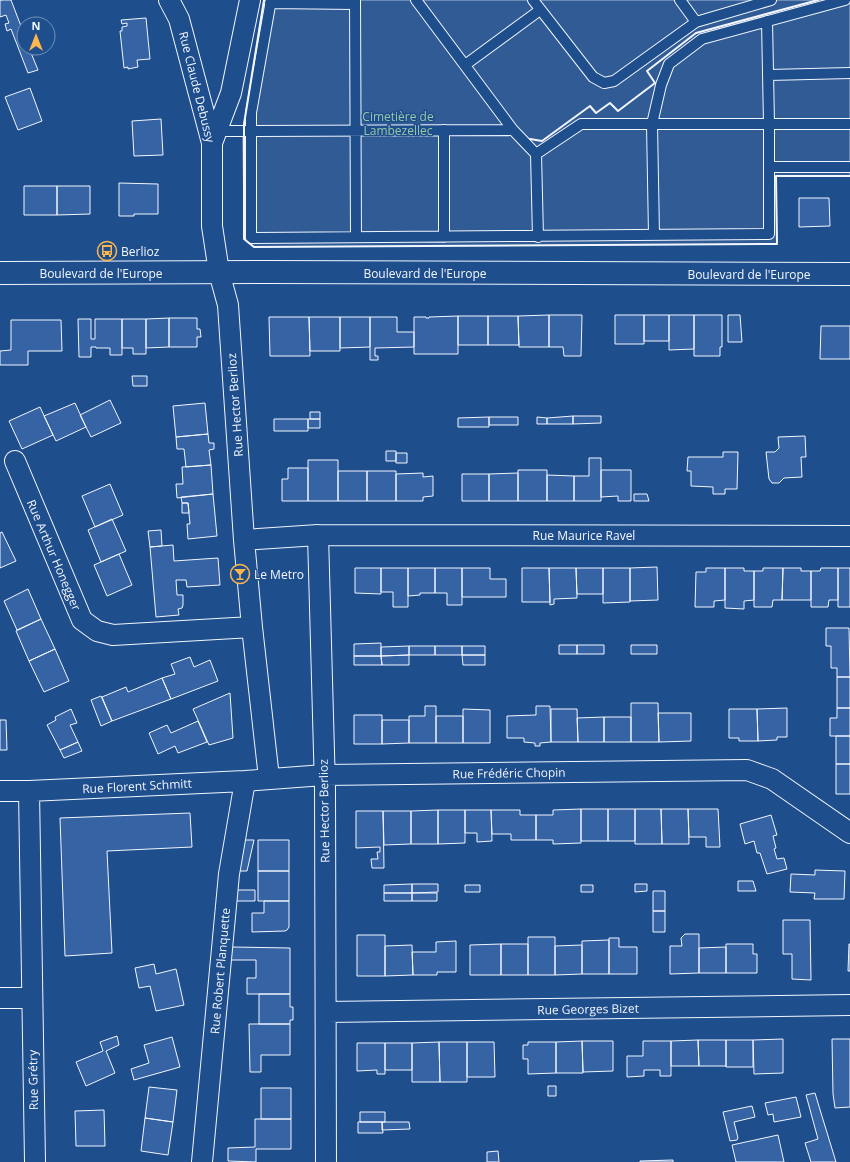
<svg xmlns="http://www.w3.org/2000/svg" width="850" height="1162" font-family="'Open Sans',sans-serif">
<rect width="100%" height="100%" fill="#1f4e8c"/>
<!-- green -->
<path fill="#305b95" stroke="#a8bbd7" d="M264,0H850V176H776L777,244L254,247L244,239L243,138L244,124Z"/>
<!-- building -->
<path fill="#3563a3" stroke="#f2f6ff" d="M2,0H11L24,34V48H29L38,70L28,73L11,29L7,31L5,24L9,23L6,15L0,17V1Z
M146,18L150,59L137,60L138,67L128,69V67L124,68L120,31H122V27L127,26V23L122,24L121,20Z
M30,88L42,121L18,130L5,97Z
M161,119L163,155L134,156L132,121Z
M119,183L158,184V214H134V216H119Z
M24,186H57V215H24Z
M57,186H90V214L57,215Z
M799,198H829L830,226L799,227Z
M549,315V347H519L518,316Z
M549,315H582L581,356H564L563,347H549Z
M615,315H644V344H615Z
M644,315H669V341H644Z
M669,315H694V349L669,350Z
M694,315H722V347H720V356H694Z
M728,315H740L742,342H728Z
M458,316H488V345H458Z
M458,316V354H414V317H426V318H429V317Z
M488,316H518L519,345H488Z
M269,317H309L310,356H270Z
M309,317H340V351H310Z
M340,317H370V347L340,348Z
M370,317H397V332H414V347L375,348V356H378V360H370Z
M169,318V347L146,348V319Z
M169,318H197V329H200L201,337H197V347H169Z
M78,319H91V339H95V319H122V355H110V348H96V347H91V357H79Z
M122,319H146V354H133V348H122Z
M11,320H61L62,351H28V365H0V351L11,350Z
M821,326H850V359H820Z
M132,376H147V386H133Z
M110,400L121,423L91,437L80,415Z
M75,403L86,427L56,441L44,416Z
M205,403L208,434L176,437L173,406Z
M40,407L53,435L22,449L9,421Z
M310,412H320V419H310Z
M573,416H601V423L573,424Z
M573,416V424H547V418Z
M489,417V427H458V418Z
M489,417H518V425H489Z
M537,417L547,418V424H537Z
M274,419H308V431H274Z
M308,419H320V428H308Z
M208,434L209,443H214V449L209,450L211,465L186,467L184,449H177L176,437Z
M805,436L806,457H801L802,477L784,478L779,483H772L769,479L766,452H775L779,448L778,437Z
M386,451H396V461H386Z
M723,452H738L737,489H725V494H713V487L691,486V471H687L688,457H723Z
M396,453H407V463H396Z
M589,458H601V501H574V476H589Z
M308,460H338V501H308Z
M211,465L213,494L177,498L176,484H183L182,467Z
M288,468H308V501H282V479H288Z
M518,470H547V501H518Z
M601,470H631V501H618V496L601,497Z
M338,471H367V501H338Z
M367,471H396V501H367Z
M423,473V477L433,476V496L423,497V501H396V474Z
M518,473V501H489V474Z
M462,474H489V501H462Z
M547,475L574,476V501H547Z
M110,484L123,515L95,527L82,496Z
M213,494L217,536L188,539L187,524H190L188,503H182L181,497Z
M634,494H647L649,501H634Z
M182,503H188L189,513H182Z
M112,519L126,551L101,562L88,530Z
M161,530L162,546L150,547L148,531Z
M2,532L16,561L0,568V533Z
M173,545L174,561L218,558L220,585L187,587L186,580H176L177,595H183V605L182,608L178,609L179,615L156,617L150,547Z
M119,554L132,585L107,596L94,565Z
M657,567L658,600L630,601V568Z
M355,568H381V594L355,593Z
M381,568H408V607H393V592H381Z
M408,568H435V593H420V595L408,596Z
M435,568H462V605H447V593H435Z
M462,568H490V579H506V597H462Z
M522,568H549L550,602H522Z
M549,568H576L577,598L554,599V604L550,605Z
M576,568H603V594H577Z
M603,568H630V602L603,603Z
M706,568H725V600L714,601V607H695L696,572H706Z
M725,568H744V571H754V600L744,601V609L725,608Z
M763,568H783L782,600H773L772,607H754V571H763Z
M783,568H801V571H811V600H782Z
M821,568H838V600H829L828,607H811V571H820Z
M838,568H850V607H838Z
M28,589L41,619L17,630L4,601Z
M41,619L55,649L29,661L16,631Z
M826,628H849L850,677H837V668H831V646H826Z
M381,643V656H354V644Z
M559,645H577V654H559Z
M577,645H604V654H577Z
M631,645H657V654H631Z
M409,646V655L381,656V647Z
M409,646H435V655H409Z
M435,646H462V655H435Z
M462,646H485V655H462Z
M55,649L69,681L44,692L29,661Z
M409,655V665H382L381,656Z
M462,655H485V665H463Z
M354,656H381L382,665H354Z
M190,657L194,667L210,660L218,681L171,699L162,678L175,674L171,664Z
M837,677H850V708H837Z
M162,678L171,699L112,721L102,697L126,687L128,692Z
M230,693L233,738L209,745L193,709Z
M101,696L112,721L101,726L91,700Z
M631,703H658L659,742H631Z
M425,706H436V743H409V716H425Z
M536,706H550L551,742L540,743V746H535V743L524,742V738H507V716L536,715Z
M787,708V737H777V740L758,741L757,709Z
M837,708H850V736H830V718H837Z
M71,709L77,723L70,725L78,742L60,750L47,725L56,720L55,717Z
M463,709L490,710V743H463Z
M551,709H577L578,742H551Z
M729,709H757L758,741H739V738H729Z
M658,713H691V741L659,742Z
M354,715H382V744H354Z
M436,716H463V743H436Z
M604,717V742H578L577,718Z
M604,717H631V742H604Z
M0,720H6L7,750H0Z
M382,720H409V743L382,744Z
M198,721L207,742L178,753L175,746L158,754L149,733L167,725L171,733Z
M836,736H850V764H836Z
M78,742L82,751L64,758L60,750Z
M836,764H850V794H836Z
M581,809H608V841H581Z
M581,809V843L553,844V840H536V815H553V810Z
M608,809H635V841H608Z
M635,809H661L662,844H635Z
M661,809H688L689,844H662Z
M688,809H718L720,847H706V837H689Z
M438,810V844H411V811Z
M438,810H465V843L438,844Z
M465,810H491L492,841L477,842V833H465Z
M491,810H520V815H536V840H511V834H492Z
M356,811H383L384,868H372L371,859H378L377,852H380V847L356,848Z
M383,811H411V844L384,845Z
M190,813L192,847L107,851L112,953L65,956L60,818Z
M771,815L777,835L773,836L776,848L774,849L777,859L784,858L787,869L767,874L760,853H757L754,841L745,844L740,824Z
M245,840H254L247,871H239Z
M258,840H289V871H258Z
M815,870L845,871L844,899H814L815,893L790,892L791,874L815,875Z
M258,871H289V901H258Z
M738,881H753L756,891H738Z
M412,884V893H384V885Z
M412,884H438V892L412,893Z
M635,884H647V891L635,892Z
M465,885H480V892H465Z
M581,885H593V892H581Z
M237,890H255V901H235Z
M653,891H665V911H653Z
M384,893H412V901H384Z
M412,893H437V901H412Z
M264,901H289V927L287,930L285,931L252,932V913H264Z
M653,911H665V932H653Z
M783,920H810L811,980L792,979V954H783Z
M685,934H699V973L670,974V946H682L681,938Z
M357,935H385V976H357Z
M528,937H555V975H528Z
M609,938H619V947H637V974H609Z
M609,940V974H582V941Z
M456,941V972H437V975H413L412,952H436V942Z
M501,944H528V975H501Z
M501,944V975H470V945Z
M726,944H753V954H757V973H726Z
M849,944H850V971H848Z
M412,945L413,975L385,976V946Z
M582,945V974L555,975V946Z
M232,947L290,948V994H247V978H256V960H231Z
M726,947V973H699V948Z
M154,964L156,974L176,969L184,1005L156,1011L150,986L139,988L135,968Z
M259,994H290V1007H293V1020H290V1024H259Z
M249,1024H290V1055H261V1072H250Z
M117,1036L119,1045L106,1051L115,1073L86,1086L76,1062L103,1051L100,1042Z
M172,1037L180,1067L134,1080L131,1069L149,1063L144,1045Z
M783,1039V1073L754,1074L753,1040Z
M832,1039H850V1107L835,1108L833,1094Z
M698,1040H726V1066H699Z
M698,1040L699,1066H671V1041Z
M726,1040H753V1067H726Z
M582,1041L583,1073H556V1042Z
M582,1041H613V1071L583,1072Z
M643,1041H671V1076H660V1070H644V1076L627,1077V1056H643Z
M439,1042L440,1082H412V1043Z
M439,1042H467V1082H440Z
M467,1042H494L495,1077H467Z
M528,1042H556V1073L528,1074V1059H523V1045H528Z
M357,1043H385V1074H377V1070L357,1071Z
M385,1043H412V1070H385Z
M548,1086H556V1096H548Z
M149,1087L177,1090L173,1122L145,1118Z
M261,1088H291V1119H261Z
M815,1093L821,1113L836,1162H811L805,1143L818,1139L806,1095Z
M796,1097L801,1117L774,1122L773,1114L768,1115L765,1103Z
M752,1106L755,1117L734,1122L738,1138L737,1140L730,1141L723,1112Z
M104,1110L105,1146H76L75,1111Z
M360,1112H385V1122H360Z
M145,1118L173,1122L168,1155L141,1151Z
M255,1119H291V1149H256V1162L228,1161V1148L255,1147Z
M358,1122H382L383,1133H358Z
M382,1122H409L410,1129L382,1130Z
M778,1135L784,1162H736L732,1145Z
M498,1151L499,1162H487V1152Z
M673,1160V1162H640V1161Z"/>
<g fill="none" stroke-linecap="round" stroke-linejoin="round">
<!-- lane casing -->
<g stroke="#f2f6ff" stroke-width="12">
<path id="lane" d="M355,0L356,237
M416,0L513,130
M533,0L593,77L604,83L614,81L696,22L771,0
M680,0L696,22
M270,3L355,4
M767,21L769,124H850
M465,65L540,10
M769,75L850,73
M581,124H769V234L251,238V131L513,130L536,154Z
M444,130V237
M216,131H251V113L271,0
M536,154L538,237
M769,167H850
M654,235L652,124L661,85L669,64L702,39L845,0"/>
</g>
<!-- street casing -->
<g stroke="#f2f6ff" stroke-width="22">
<path id="street" d="M169,0L179,19L212,143V226L219,272L228,305L244,540L252,627L269,778
M212,143L231,93L250,0
M15,461L82,620L97,631L113,635L252,627
M318,535L325,788L326,1162
M244,540L318,535L850,536
M0,791H29L245,781L324,775L747,770L772,779L850,833
M29,791L35,1162
M0,998H32
M326,1012L850,1005
M202,1162L229,874L245,781"/>
</g>
<!-- primary casing -->
<g stroke="#f2f6ff" stroke-width="24">
<path id="primary" d="M0,273L268,272L850,274"/>
</g>
<!-- lane -->
<use href="#lane" stroke="#1f4e8c" stroke-width="10"/>
<!-- street -->
<use href="#street" stroke="#1f4e8c" stroke-width="20"/>
<!-- primary -->
<use href="#primary" stroke="#1f4e8c" stroke-width="22"/>
<!-- wall -->
<path stroke="#f2f6ff" stroke-width="2" d="M264,0L244,124V239L254,247L777,244L776,176H850
M530,139L542,141L590,106L596,113L610,103L618,111L655,83L647,71L696,33L818,0"/>
</g>
<!-- icons -->
<defs>
<g id="bus-ring" transform="scale(1)"><circle r="9.5" fill="#1f4e8c" stroke="#ffb74d" stroke-width="1.5"/><path d="M-5-6H5V4H4V6H2V4H-2V6H-4V4H-5ZM-3.5-4V0h7V-4ZM-3.5 1.2v1.5H-2V1.2ZM2 1.2v1.5H3.5V1.2Z" fill="#ffb74d"/></g>
<g id="bar-ring" transform="scale(1)"><circle r="9.5" fill="#1f4e8c" stroke="#ffb74d" stroke-width="1.5"/><path d="M-6-5H6L.8 .8V4.5H3.5V6h-7V4.5H-.8V.8Z" fill="#ffb74d"/></g>
</defs>
<g fill-rule="evenodd">
<use href="#bus-ring" x="107" y="251"/>
<use href="#bar-ring" x="240" y="574"/>
</g>
<g text-anchor="middle" dominant-baseline="central" stroke-width="3" stroke-linejoin="round" paint-order="stroke">
<!-- street labels -->
<g font-size="12" fill="#f2f6ff" stroke="#1f4e8c">
<text transform="translate(197 87) rotate(76)">Rue Claude Debussy</text>
<text x="101" y="273">Boulevard de l'Europe</text>
<text x="425" y="273">Boulevard de l'Europe</text>
<text x="749" y="274">Boulevard de l'Europe</text>
<text transform="translate(235 405) rotate(-94)">Rue Hector Berlioz</text>
<text x="584" y="535">Rue Maurice Ravel</text>
<text transform="translate(54 555) rotate(67)">Rue Arthur Honegger</text>
<text transform="translate(509 773) rotate(-1)">Rue Frédéric Chopin</text>
<text transform="translate(137 786) rotate(-3)">Rue Florent Schmitt</text>
<text transform="translate(324 811) rotate(-91)">Rue Hector Berlioz</text>
<text transform="translate(220 971) rotate(-85)">Rue Robert Planquette</text>
<text transform="translate(588 1009) rotate(-1)">Rue Georges Bizet</text>
<text transform="translate(33 1080) rotate(-91)">Rue Grétry</text>
</g>
<!-- park labels -->
<g font-size="12" fill="#97c8a6" stroke="#1f4e8c">
<text x="398" y="116">Cimetière de<tspan x="398" dy="14">Lambezellec</tspan></text>
</g>
<!-- poi labels -->
<g font-size="12" fill="#f2f6ff" stroke="#1f4e8c" text-anchor="start">
<text x="121" y="251">Berlioz</text>
<text x="254" y="574">Le Metro</text>
</g>
</g>
<!-- north arrow -->
<g transform="translate(36 36)"><circle r="19" fill="#1f4e8c" stroke="#7391ba"/>
<path d="M0-3L7 15L0 10L-7 15Z" fill="#ffb74d"/>
<text y="-6" font-size="11" font-weight="bold" text-anchor="middle" fill="#f2f6ff">N</text>
</g>
</svg>
